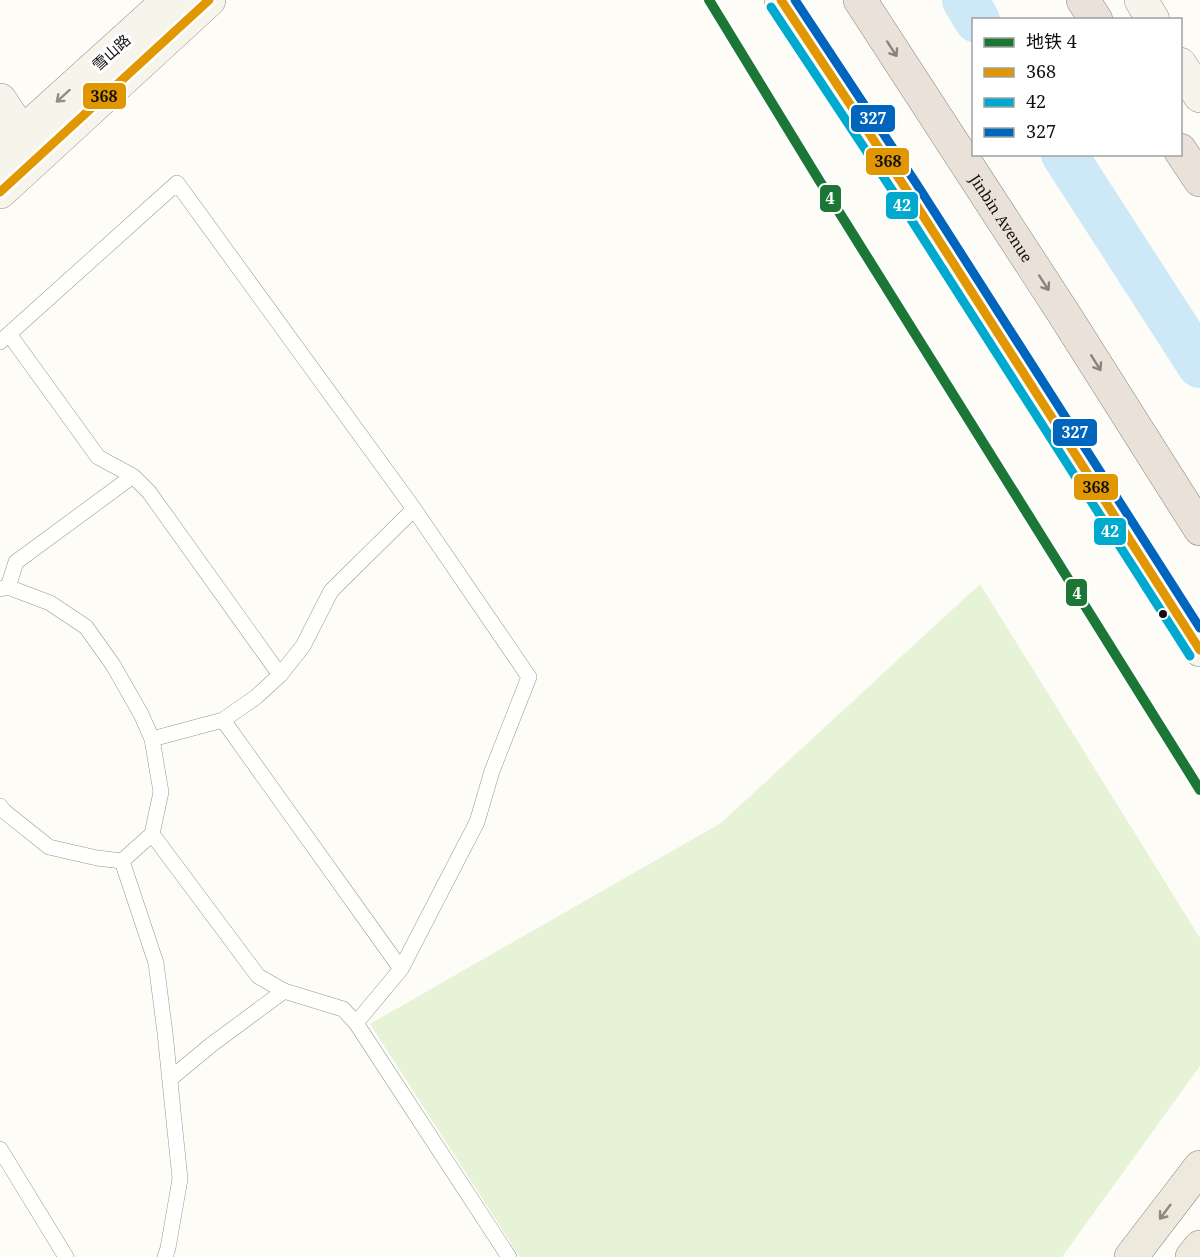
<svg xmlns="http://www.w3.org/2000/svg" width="1200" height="1257" font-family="'Noto Serif','Noto Sans SC',serif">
<rect width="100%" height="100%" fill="#fdfcf7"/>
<!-- park -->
<path fill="#e7f3d7" d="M980,584L1200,938V1066L1062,1257H520L370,1024L721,823Z"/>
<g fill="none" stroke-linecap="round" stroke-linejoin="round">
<!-- river -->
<path stroke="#cde8f7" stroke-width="46" d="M965,0L977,20
M1064,154L1200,365"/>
<!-- lane casing -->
<g stroke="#979795" stroke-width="16">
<path id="lane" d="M9,334L98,457L133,476
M0,342L177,183L414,509L529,677L492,771L477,822L401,969L356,1023L343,1009L284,991L258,976L152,834
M8,587L16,562L133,476L149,492L280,675
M0,589L8,587L50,603L86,627L113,665L141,714L152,739L161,792L152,834L122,861L97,858L49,847L4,811L0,806
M223,720L401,969
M152,739L223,720L256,697L280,675L303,646L331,591L414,509
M122,861L156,963L165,1033L180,1179L168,1248L165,1257
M356,1023L509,1257
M170,1079L211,1045L284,991
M0,1149L66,1257"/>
</g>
<!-- secondary casing -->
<g stroke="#8e8d8b" stroke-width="34">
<path id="secondary" d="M781,0L906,189L1200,650
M1141,0L1153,20
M1180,64L1200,96
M0,100L22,133
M0,153L169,0
M0,192L209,0"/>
</g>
<!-- primary casing -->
<g stroke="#858482" stroke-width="34">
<path id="primary" d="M1131,1257L1200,1167
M1192,1257L1200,1247"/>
</g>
<!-- highway casing -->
<g stroke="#858482" stroke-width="34">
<g id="highway">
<path id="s1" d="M860,0L1064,314L1200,529"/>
<path d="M1083,0L1096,20"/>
<path d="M1180,150L1200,180"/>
</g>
</g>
<!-- lane -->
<use href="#lane" stroke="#fffffe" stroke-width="15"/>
<!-- secondary -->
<use href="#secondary" stroke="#f6f4eb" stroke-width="33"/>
<!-- primary -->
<use href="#primary" stroke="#ede9dc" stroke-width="33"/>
<!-- highway -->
<use href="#highway" stroke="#eae1d8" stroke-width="33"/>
<!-- bus-1 casing -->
<g stroke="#fff" stroke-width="14">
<path id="bus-1" d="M781,0L906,189L1200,650
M0,192L209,0"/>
</g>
<!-- bus-2 casing -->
<g stroke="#fff" stroke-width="14">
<path id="bus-2" d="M771,7L896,196L1190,656"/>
</g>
<!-- bus-3 casing -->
<g stroke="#fff" stroke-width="14">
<path id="bus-3" d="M795,0L916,183L1200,628"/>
</g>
<!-- bus-1 -->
<use href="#bus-1" stroke="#e09702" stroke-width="9"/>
<!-- bus-2 -->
<use href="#bus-2" stroke="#00a9ce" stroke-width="9"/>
<!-- bus-3 -->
<use href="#bus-3" stroke="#0065bd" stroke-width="9"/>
<!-- metro-1 casing -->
<g stroke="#fff" stroke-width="15">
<path id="metro-1" d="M709,0L819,180L1200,790"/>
</g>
<!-- metro-1 -->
<use href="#metro-1" stroke="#1c7736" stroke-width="10"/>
</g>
<!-- one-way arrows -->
<defs><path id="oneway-shaft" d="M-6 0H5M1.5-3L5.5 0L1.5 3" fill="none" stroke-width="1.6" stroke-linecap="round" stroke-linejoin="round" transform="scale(1.5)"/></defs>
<g stroke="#88837e">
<use href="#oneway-shaft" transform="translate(892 49) rotate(57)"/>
<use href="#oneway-shaft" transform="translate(1044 283) rotate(57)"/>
<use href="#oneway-shaft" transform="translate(1096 363) rotate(58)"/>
</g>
<use stroke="#8f8e89" href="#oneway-shaft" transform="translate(63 96) rotate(138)"/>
<use stroke="#8a8881" href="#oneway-shaft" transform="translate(1165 1212) rotate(127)"/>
<!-- markers -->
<circle fill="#111" stroke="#fff" stroke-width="2" cx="1163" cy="614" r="5"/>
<g text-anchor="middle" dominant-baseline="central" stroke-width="6" stroke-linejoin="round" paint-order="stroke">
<!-- street labels -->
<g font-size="15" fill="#111" stroke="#fff">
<text transform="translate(111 52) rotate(-42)">雪山路</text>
<text stroke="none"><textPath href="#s1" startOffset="260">Jinbin Avenue</textPath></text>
</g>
</g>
<g stroke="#fff" stroke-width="2">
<rect x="82" y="82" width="45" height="28" rx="6" fill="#e09702"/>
<rect x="850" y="104" width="46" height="29" rx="6" fill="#0065bd"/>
<rect x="865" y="147" width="45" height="29" rx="6" fill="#e09702"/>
<rect x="819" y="184" width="23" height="29" rx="6" fill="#1c7736"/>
<rect x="885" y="191" width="34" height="29" rx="6" fill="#00a9ce"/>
<rect x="1052" y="418" width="46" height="29" rx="6" fill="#0065bd"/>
<rect x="1073" y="473" width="46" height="28" rx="6" fill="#e09702"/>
<rect x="1093" y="517" width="34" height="29" rx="6" fill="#00a9ce"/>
<rect x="1065" y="578" width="23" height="29" rx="6" fill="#1c7736"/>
</g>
<g font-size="16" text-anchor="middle" font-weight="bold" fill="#fff">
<text x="873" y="124">327</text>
<text x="830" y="204">4</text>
<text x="902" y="211">42</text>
<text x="1075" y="438">327</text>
<text x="1110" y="537">42</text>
<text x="1077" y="599">4</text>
</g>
<g font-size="16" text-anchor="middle" font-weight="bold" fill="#111">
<text x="104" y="102">368</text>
<text x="888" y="167">368</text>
<text x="1096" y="493">368</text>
</g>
<!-- legend -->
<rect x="972" y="18" width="210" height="138" fill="#ffffff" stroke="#a0a0a0" stroke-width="1.5"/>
<rect x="984" y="38" width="30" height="9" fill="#1c7736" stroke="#a0a0a0" stroke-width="1.5"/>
<text x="1026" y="48" font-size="18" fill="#111111">地铁 4</text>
<rect x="984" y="68" width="30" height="9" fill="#e09702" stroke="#a0a0a0" stroke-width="1.5"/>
<text x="1026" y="78" font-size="18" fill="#111111">368</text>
<rect x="984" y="98" width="30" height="9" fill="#00a9ce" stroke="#a0a0a0" stroke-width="1.5"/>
<text x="1026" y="108" font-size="18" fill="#111111">42</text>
<rect x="984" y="128" width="30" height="9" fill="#0065bd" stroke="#a0a0a0" stroke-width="1.5"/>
<text x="1026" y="138" font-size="18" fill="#111111">327</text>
</svg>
